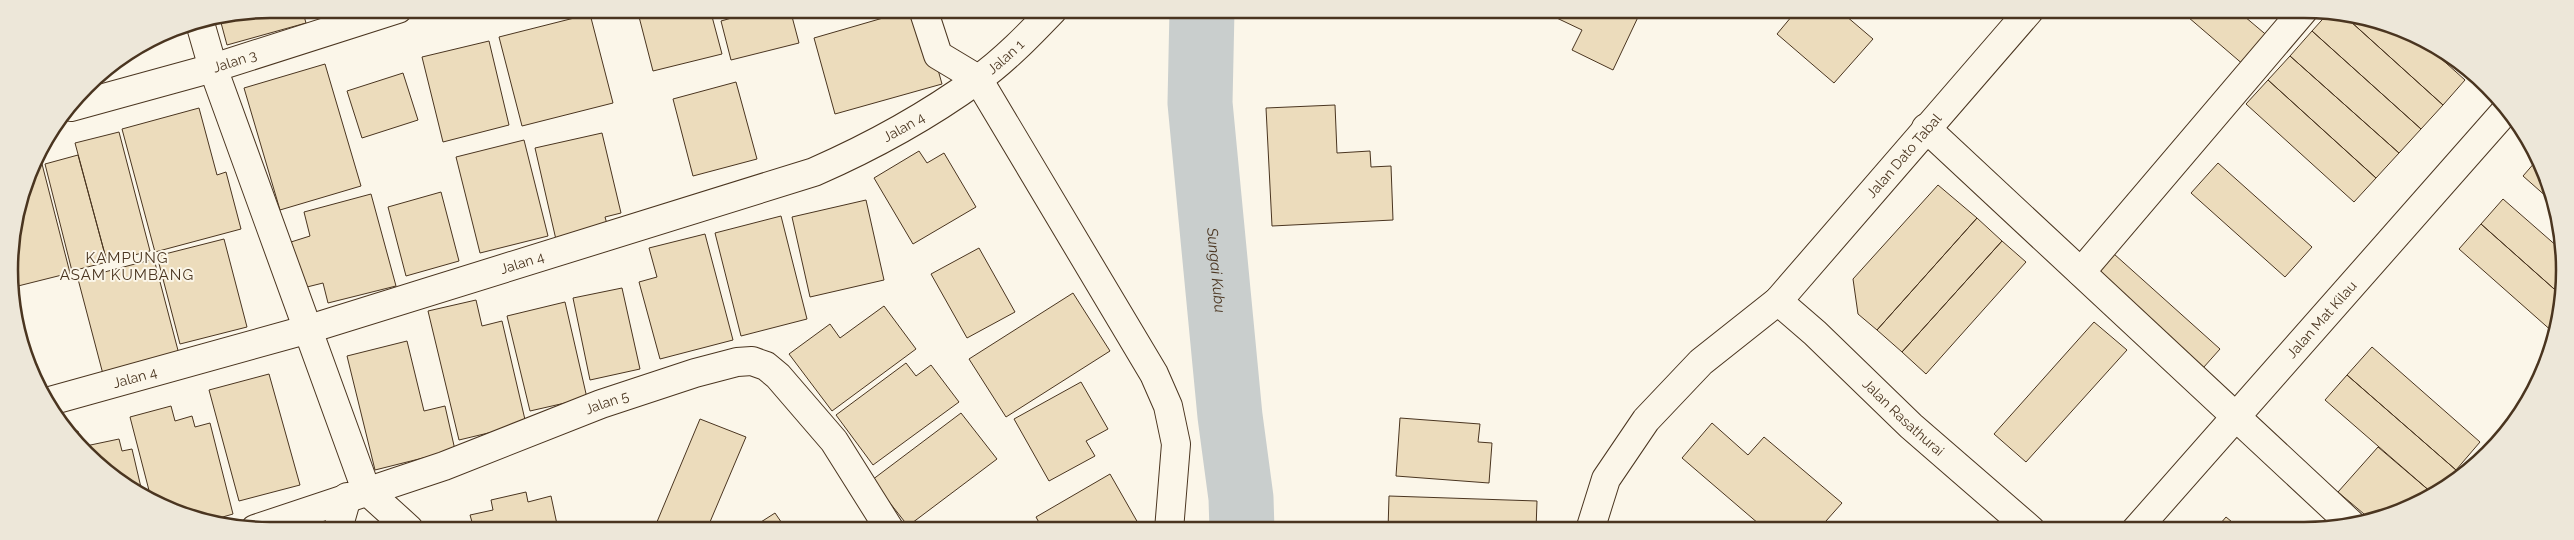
<svg xmlns="http://www.w3.org/2000/svg" width="2574" height="540" font-family="Raleway,sans-serif">
<rect width="100%" height="100%" fill="#fbf6e9"/>
<g fill="none" stroke-linecap="round" stroke-linejoin="round">
<!-- river -->
<path stroke="#c9cecd" stroke-width="65" id="s1" d="M1202,10L1200,103L1230,416L1241,498L1242,530"/>
</g>
<!-- building -->
<path fill="#ecdcbc" stroke="#4a3520" d="M270,9H302L306,23L227,45L220,19Z
M312,9H337L314,15Z
M637,9H710L722,54L653,71Z
M733,9H790L799,43L731,60L721,21L735,17Z
M914,9H921L942,84L835,114L814,38Z
M1629,10L1639,15L1613,70L1572,50L1582,30L1542,11Z
M1797,10H1839L1873,39L1834,83L1777,34Z
M2181,11H2238L2270,38L2245,66Z
M2330,11H2339L2443,105L2421,129L2312,31Z
M2339,11L2418,38L2465,80L2443,105Z
M590,14L613,103L522,126L499,37Z
M2312,31L2421,129L2399,153L2290,56Z
M160,35L162,42L142,47Z
M489,41L509,125L443,142L422,57Z
M2290,56L2399,153L2376,178L2268,80Z
M325,64L361,186L280,210L244,88Z
M403,73L418,120L362,138L347,91Z
M2268,80L2376,178L2354,202L2246,104Z
M736,82L757,159L693,176L673,99Z
M1335,105L1337,153L1370,151L1371,167L1391,166L1393,220L1272,226L1266,108Z
M199,108L217,175L226,172L241,229L155,252L122,129Z
M119,132L150,251L107,262L75,143Z
M602,133L621,213L605,217L609,231L557,244L535,148Z
M524,140L548,236L480,253L456,157Z
M919,151L927,163L944,153L976,207L913,244L874,178Z
M78,155L107,262L72,271L45,164Z
M2536,161L2556,202L2557,206L2523,176Z
M2218,163L2312,247L2285,277L2191,193Z
M42,164L70,273L14,287L9,253L29,170L31,167Z
M1938,185L1977,218L1877,330L1858,314L1853,279Z
M441,192L459,261L406,276L388,207Z
M371,194L396,286L328,303L323,283L303,288L291,242L310,236L304,212Z
M2503,199L2559,248L2562,296L2481,224Z
M866,200L884,280L810,297L792,217Z
M781,216L807,319L741,336L715,233Z
M1977,218L2002,241L1902,352L1877,330Z
M2481,224L2562,296L2563,304L2554,333L2459,249Z
M705,234L733,340L660,359L639,282L657,277L649,248Z
M224,239L247,327L180,344L157,256Z
M2002,241L2026,262L1926,374L1902,352Z
M979,248L1015,312L967,338L931,274Z
M2114,254L2220,349L2195,377L2089,282Z
M154,259L180,358L104,378L78,279Z
M622,288L640,369L590,380L573,298Z
M1073,293L1110,351L1006,417L969,359Z
M476,300L482,326L502,321L526,424L459,440L428,311Z
M565,302L587,398L530,411L507,316Z
M884,306L916,349L832,411L789,354L830,324L840,338Z
M2094,322L2127,350L2026,462L1994,434Z
M407,341L424,411L445,406L455,450L375,470L347,356Z
M2372,347L2480,442L2456,470L2347,375Z
M906,363L916,376L931,365L959,402L873,465L836,415Z
M269,374L300,485L239,501L209,390Z
M2347,375L2456,470L2442,486L2432,493L2325,400Z
M1081,382L1108,429L1086,441L1095,456L1049,481L1014,419Z
M171,406L175,421L192,416L195,427L210,423L233,514L209,521L152,502L130,417Z
M961,413L997,459L908,526L872,480Z
M1400,418L1480,424L1478,442L1492,443L1489,483L1396,476Z
M700,419L746,437L707,529H654Z
M1712,423L1748,455L1764,437L1842,503L1818,530H1766L1682,458Z
M78,431L81,447L119,439L122,451L132,449L143,496L73,442L68,433Z
M2378,447L2432,493L2404,511L2370,519L2338,492Z
M1110,474L1142,530H1043L1036,517Z
M526,492L528,502L551,496L558,529H474L470,515L493,510L491,500Z
M1389,496L1537,501L1536,530H1388Z
M775,513L786,529H750Z
M2226,517L2243,531H2214Z"/>
<g fill="none" stroke-linecap="round" stroke-linejoin="round">
<!-- minor casing -->
<g stroke="#4a3520" stroke-width="30">
<g id="minor">
<path d="M923,9L938,55L978,79L1154,374L1168,406L1176,444L1169,530"/>
<path d="M200,23L213,68L366,490L409,529"/>
<path id="s2" d="M71,107L213,68L398,9"/>
<path d="M1926,128L2351,524"/>
<path d="M2081,272L2303,11"/>
<path id="s3" d="M1778,301L1815,333L1911,426L2031,530"/>
<path id="s4" d="M50,401L309,329L814,172C871,147 926,117 977,80C1004,61 1030,34 1053,10"/>
<path id="s5" d="M255,529L444,466L601,404L695,373L737,362L752,361L766,366L778,376L834,441L890,530"/>
<path d="M338,529L347,497"/>
<path id="s6" d="M1590,530L1606,479L1646,420L1701,362L1778,301L2029,11"/>
<path id="s7" d="M2135,531L2508,108"/>
</g>
</g>
<!-- minor -->
<use href="#minor" stroke="#fbf6e9" stroke-width="28"/>
</g>
<g text-anchor="middle" dominant-baseline="central" stroke-width="4" stroke-linejoin="round" paint-order="stroke">
<!-- street labels -->
<g font-size="14" fill="#4a3520" stroke="#fbf6e9">
<text stroke="none"><textPath href="#s4" startOffset="1022">Jalan 1</textPath></text>
<text stroke="none"><textPath href="#s2" startOffset="170">Jalan 3</textPath></text>
<text stroke="none"><textPath href="#s4" startOffset="898">Jalan 4</textPath></text>
<text stroke="none"><textPath href="#s6" startOffset="495">Jalan Dato Tabal</textPath></text>
<text stroke="none"><textPath href="#s4" startOffset="492">Jalan 4</textPath></text>
<text stroke="none"><textPath href="#s7" startOffset="282">Jalan Mat Kilau</textPath></text>
<text stroke="none"><textPath href="#s4" startOffset="88">Jalan 4</textPath></text>
<text stroke="none"><textPath href="#s5" startOffset="374">Jalan 5</textPath></text>
<text stroke="none"><textPath href="#s3" startOffset="171">Jalan Rasathurai</textPath></text>
</g>
<!-- neighbourhood labels -->
<g font-size="15" letter-spacing="1" fill="#4a3520" stroke="#fbf6e9">
<text x="127" y="258">KAMPUNG<tspan x="127" dy="17">ASAM KUMBANG</tspan></text>
</g>
<!-- water labels -->
<g font-size="15" font-style="italic" fill="#4a3520" stroke="#fbf6e9">
<text stroke="none"><textPath href="#s1" startOffset="261">Sungai Kubu</textPath></text>
</g>
</g>
<!-- crop -->
<path d="M0 0H2574V540H0ZM270 18H2304A252 252 0 0 1 2556 270V270A252 252 0 0 1 2304 522H270A252 252 0 0 1 18 270V270A252 252 0 0 1 270 18Z" fill="#ede7d9" fill-rule="evenodd"/>
<path fill="none" stroke="#4a3520" stroke-width="2.5" d="M270 18H2304A252 252 0 0 1 2556 270V270A252 252 0 0 1 2304 522H270A252 252 0 0 1 18 270V270A252 252 0 0 1 270 18Z"/>
</svg>
